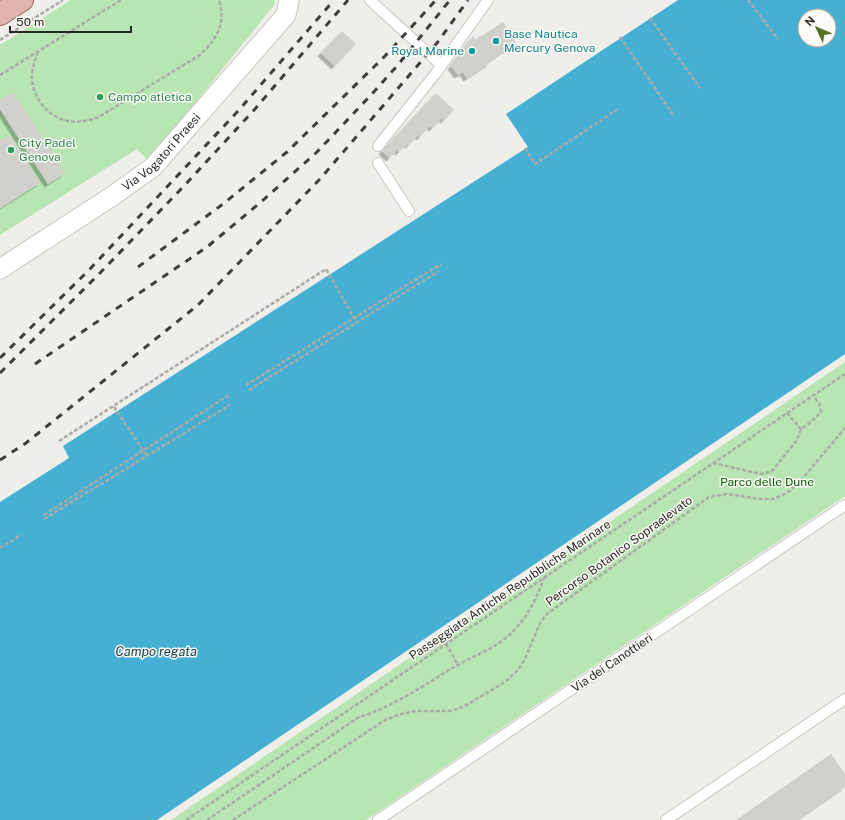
<svg xmlns="http://www.w3.org/2000/svg" width="845" height="820" font-family="'Public Sans',sans-serif">
<defs>
<filter id="shadow"><feDropShadow dx="-3.5" dy="3.5" stdDeviation="0" flood-color="#0004"/></filter>
</defs>
<rect width="100%" height="100%" fill="#efeee8"/>
<!-- green -->
<path fill="#b7e6b3" d="M71,0H274L275,4L148,161L137,149L0,235V45Z
M845,362V496L366,820H171Z"/>
<!-- water -->
<path fill="#46b0d4" fill-rule="evenodd" d="M678,0H845V354L157,820H0V502L69,458L63,446L528,147L506,114ZM805,16H829V40H805Z"/>
<!-- building -->
<path fill="#d1d0cb" filter="url(#shadow)" d="M503,22L516,43L489,61L490,63L467,78L463,72L458,75L451,66L473,36L475,40Z
M342,31L356,44L335,66L321,53Z
M13,92L65,173L48,184L0,109V100Z
M436,93L454,110L444,120L442,118L433,128L430,126L420,137L418,135L409,145L407,144L399,152L397,150L390,158L382,151Z
M10,135L40,183L0,208V141Z
M831,754L845,774V787L797,820H736Z"/>
<g fill="none" stroke-linecap="round" stroke-linejoin="round">
<!-- lane casing -->
<g stroke="#c7c6c0" stroke-width="12">
<path id="lane" d="M370,0L441,65
M378,146L436,73L488,0
M378,163L409,211
M378,820L845,505
M666,820L845,699"/>
</g>
<!-- street casing -->
<g stroke="#c7c6c0" stroke-width="21">
<g id="street">
<path id="s1" d="M0,269L111,197L153,167L286,15L289,0"/>
</g>
</g>
<!-- primary casing -->
<g stroke="#93625c" stroke-width="24">
<path id="primary" d="M0,14L22,0"/>
</g>
<!-- path -->
<path stroke="#ababa6" stroke-width="2.5" stroke-dasharray="4 2" stroke-linecap="butt" d="M748,0L778,39
M650,18L700,88
M620,37L674,116
M0,40L63,0
M38,52C34,62 30,75 33,86C37,103 52,119 69,121C79,123 88,120 97,118L200,55C217,39 226,24 219,0
M0,75L121,0
M525,148L535,164L618,109
M246,385L441,264
M249,390L439,271
M114,407L147,456
M787,413L801,429
M59,441L326,269L357,323
M713,463L761,474L772,471L797,440L801,429L811,422L821,412L819,403L813,396
M44,515L229,395
M44,519L230,405
M0,548L21,535
M446,644L458,665
M186,820L845,374
M207,820L359,717C394,707 425,684 456,666C479,653 500,647 518,626C530,612 538,595 544,578
M233,820L385,720L401,714L417,711H450L463,707L505,682L518,670L525,659L540,623L547,614L709,497L727,494L760,499H773L787,493L802,479L845,428"/>
<!-- lane -->
<use href="#lane" stroke="#fff" stroke-width="10"/>
<!-- street -->
<use href="#street" stroke="#fff" stroke-width="19"/>
<!-- primary -->
<use href="#primary" stroke="#e1b3af" stroke-width="22"/>
<!-- rail -->
<path stroke="#3e3e3c" stroke-width="3" stroke-dasharray="7 7" stroke-linecap="butt" d="M138,267L223,204L287,152L385,56L436,0
M0,358L90,269L239,110L334,0
M35,364L207,247L261,202L317,152L371,95L397,66L450,0
M0,373L100,273L184,186L255,109L348,0
M0,460L26,443L198,305L320,179L437,43L468,0"/>
</g>
<!-- markers -->
<g fill="#0f9aa8" stroke="#fcfbf5" stroke-width="1.5">
<circle cx="496" cy="41" r="4"/>
<circle cx="472" cy="51" r="4"/>
</g>
<g fill="#2e9e5b" stroke="#fcfbf5" stroke-width="1.5">
<circle cx="100" cy="97" r="4"/>
<circle cx="11" cy="150" r="4"/>
</g>
<g text-anchor="middle" dominant-baseline="central" stroke-width="3" stroke-linejoin="round" paint-order="stroke">
<!-- culture labels -->
<g font-size="12" fill="#0d838f" stroke="#fcfbf5" text-anchor="start">
<text x="504" y="34">Base Nautica<tspan x="504" dy="14">Mercury Genova</tspan></text>
<text x="464" y="51" text-anchor="end">Royal Marine</text>
</g>
<!-- leisure labels -->
<g font-size="12" fill="#27864d" stroke="#fcfbf5" text-anchor="start">
<text x="108" y="97">Campo atletica</text>
<text x="19" y="143">City Padel<tspan x="19" dy="14">Genova</tspan></text>
</g>
<!-- street labels -->
<g font-size="12" fill="#272725" stroke="#fcfbf5">
<text stroke="none"><textPath href="#s1" startOffset="200">Via Vogatori Praesi</textPath></text>
<text transform="translate(619 551) rotate(-36)">Percorso Botanico Sopraelevato</text>
<text transform="translate(510 590) rotate(-34)">Passeggiata Antiche Repubbliche Marinare</text>
<text transform="translate(612 663) rotate(-34)">Via dei Canottieri</text>
</g>
<!-- park labels -->
<g font-size="12" fill="#086009" stroke="#fcfbf5">
<text x="767" y="482">Parco delle Dune</text>
</g>
<!-- water labels -->
<g font-size="13" font-style="italic" fill="#144251" stroke="#fcfbf5">
<text x="156" y="651">Campo regata</text>
</g>
</g>
<!-- north arrow -->
<g transform="translate(817 28) rotate(314)"><circle r="19" fill="#fcfbf5" stroke="#a7a6a2"/>
<path d="M0-3L7 15L0 10L-7 15Z" fill="#547125"/>
<text y="-6" font-size="11" font-weight="bold" text-anchor="middle" fill="#272725">N</text>
</g>
<!-- scale -->
<path d="M10 26v6h121v-6" fill="none" stroke="#272725" stroke-width="2"/>
<text x="16" y="26" font-size="12" fill="#272725" stroke="#fcfbf5" stroke-width="3" paint-order="stroke">50 m</text>
</svg>
